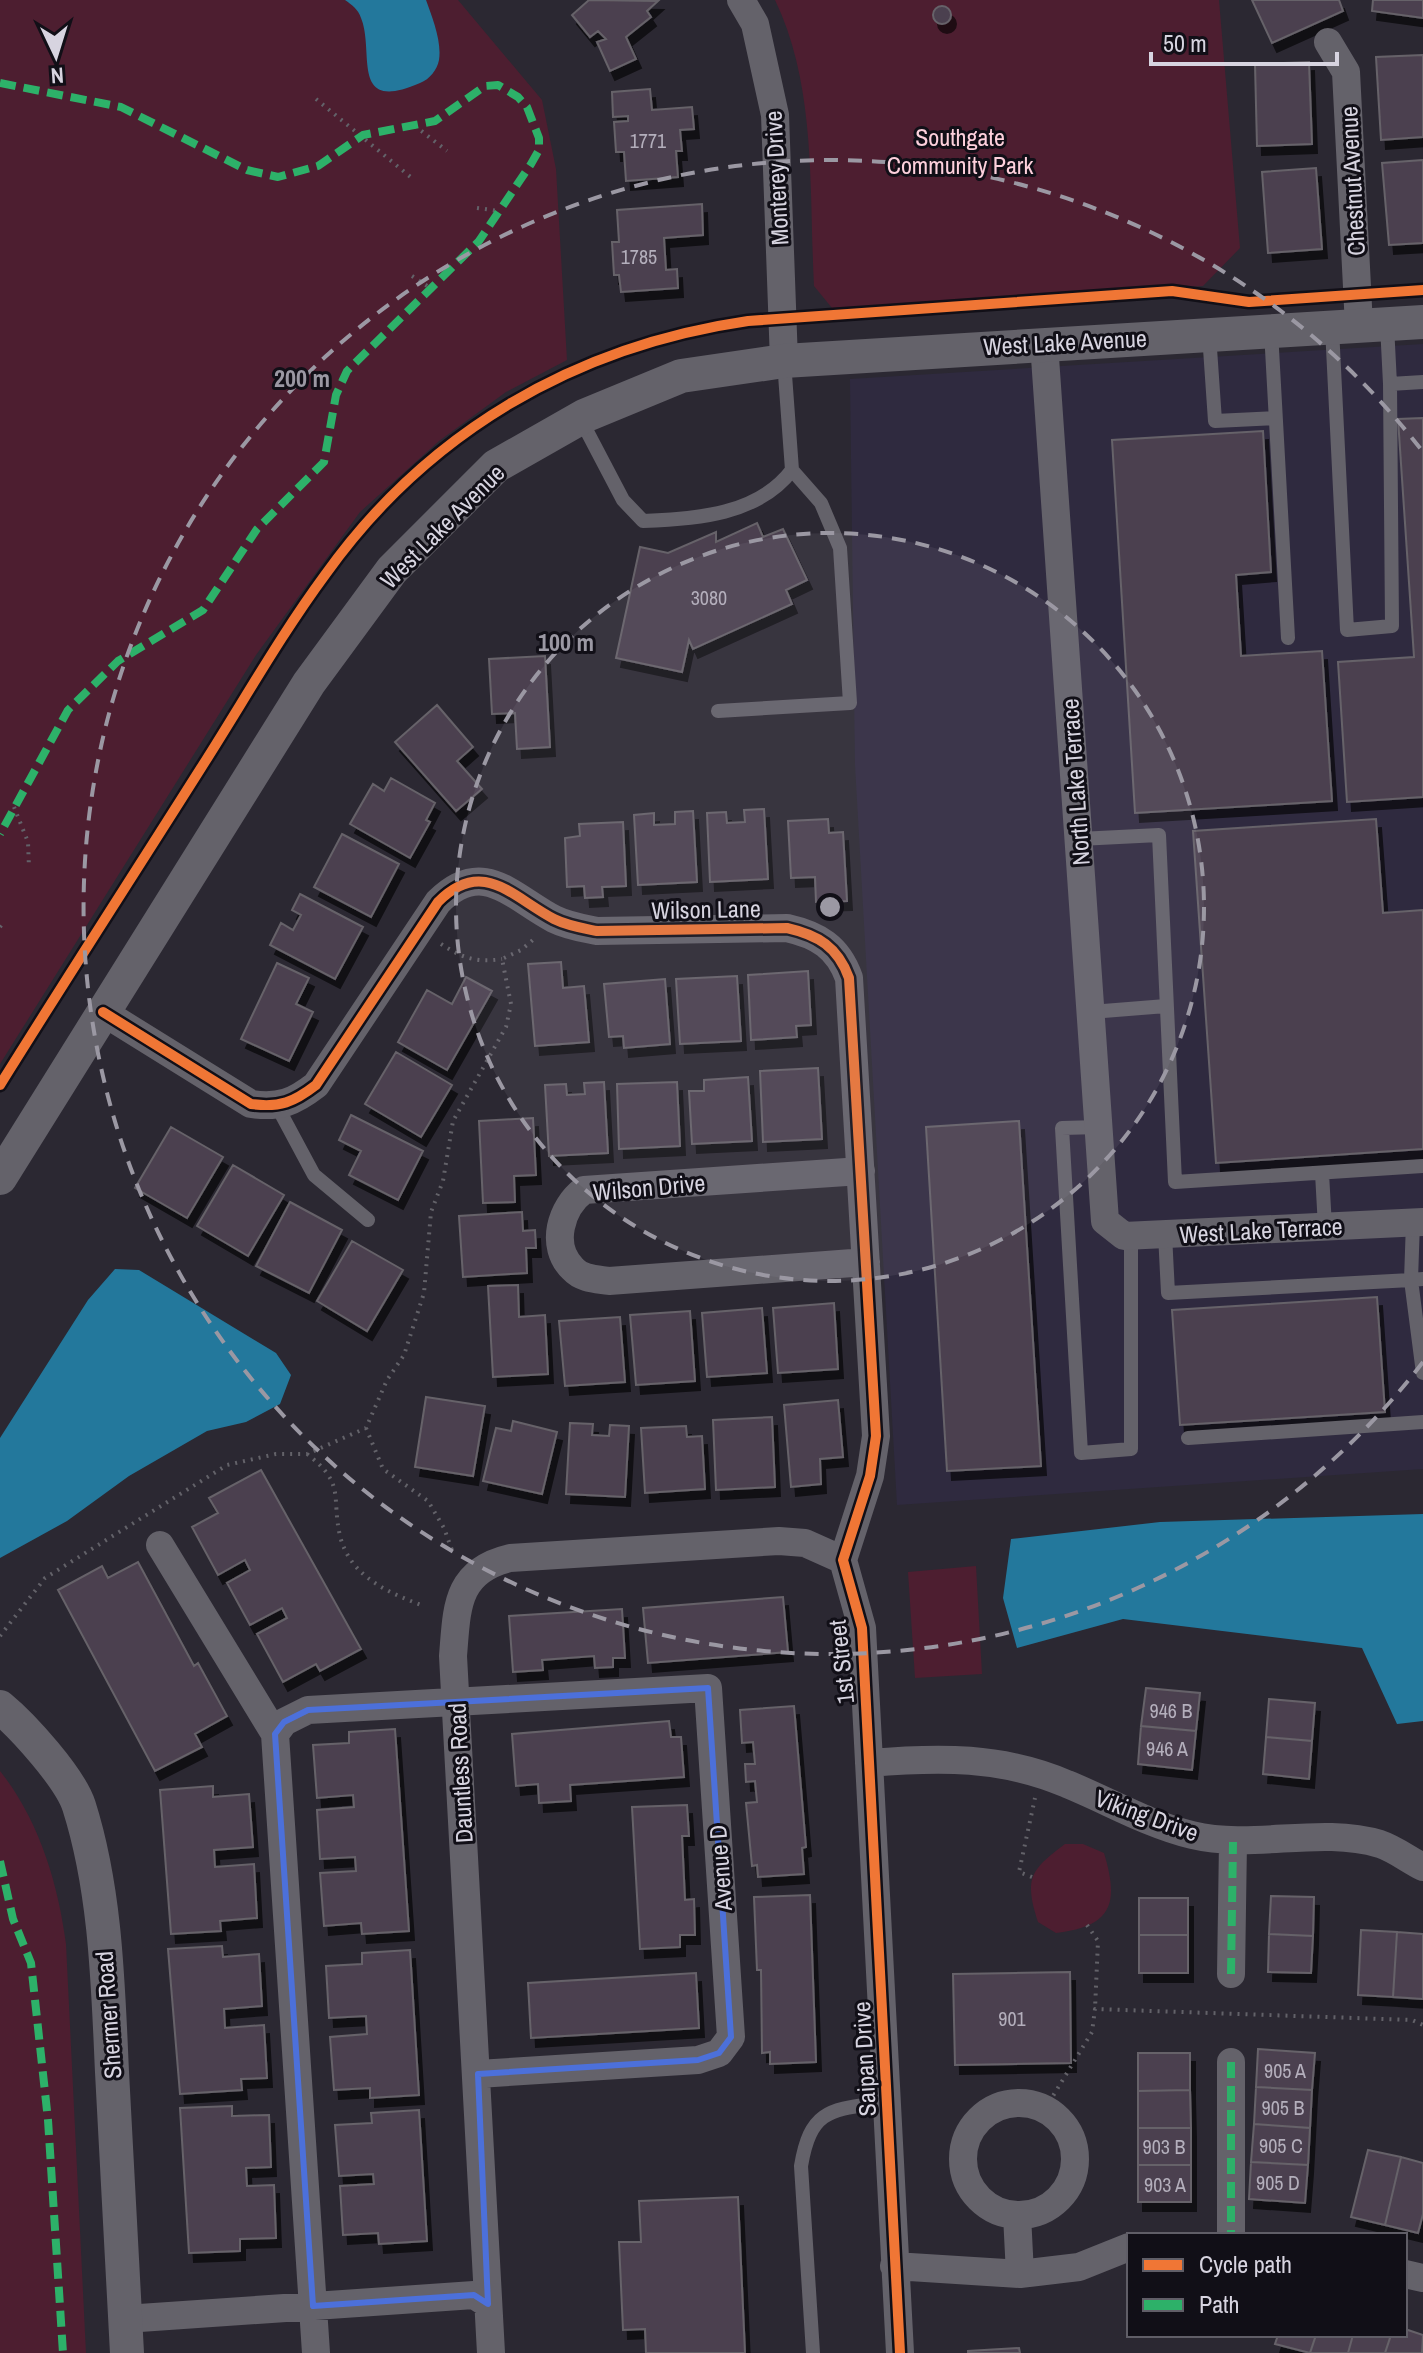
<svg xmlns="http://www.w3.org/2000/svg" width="1423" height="2353" font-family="'Archivo Narrow',sans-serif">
<defs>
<filter id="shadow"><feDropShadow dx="5" dy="9" stdDeviation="0" flood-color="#0009"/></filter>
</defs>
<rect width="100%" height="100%" fill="#2b2832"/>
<!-- built -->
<path fill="#2f2a3f" d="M1423,344V1469L897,1505L855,765L850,379Z"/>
<!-- green -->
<path fill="#4d1e30" d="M0,0H458L542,100L556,169L567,360L506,392L439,441L360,512L256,655L0,1064Z
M775,0H1219L1240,248L1203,286L832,308L814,286C809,192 817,87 775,0Z
M976,1566L982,1674L915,1678L908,1572Z
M0,1771C39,1820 58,1883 66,1944L86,2353H0Z
M1065,1844H1083L1104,1853C1119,1903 1113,1926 1056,1933L1038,1922C1024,1879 1030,1870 1065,1844Z"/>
<!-- water -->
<path fill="#23789c" d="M345,0H426C432,17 442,41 439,60C437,70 430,79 420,83C349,114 375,52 361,18C358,9 352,5 345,0Z
M115,1269L139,1270L276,1353L291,1375L280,1404L246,1422L207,1431L129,1476L67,1521L0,1558V1438L88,1300Z
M1423,1514V1721L1397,1724L1362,1648L1123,1619L1017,1648L1003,1598L1011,1539L1160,1522Z"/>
<!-- building -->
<path fill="#4c414f" stroke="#666269" stroke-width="2" filter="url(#shadow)" d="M589,0L658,1L647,11L651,17L626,37L636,59L610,71L597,42L606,39L598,31L590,37L572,15Z
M1252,0H1339L1343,11L1272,43Z
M1373,0H1423V18L1372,11Z
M933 15a9 9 0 1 1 18 0a9 9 0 1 1-18 0Z
M1423,55V137L1381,140L1376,57Z
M1309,62L1312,144L1257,146L1255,64Z
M650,89L652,110L692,107L694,129L680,130L682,151H676L678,177L626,181L624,152H616L614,122L628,121V116L613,117L612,92Z
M1423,160V243L1389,245L1382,163Z
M1316,168L1322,249L1268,253L1262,172Z
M702,204L703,235L664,238L666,270L677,269L678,288L621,292L619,275H614L612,242H619L617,210Z
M1423,418V797L1347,802L1338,662L1414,657L1398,419Z
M1263,431L1271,572L1236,575L1241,656L1322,651L1332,801L1135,813L1112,440Z
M757,523L763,537L783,529L807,580L786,590L792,604L693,649L689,640L682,672L616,658L640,547L668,553L716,532V542Z
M545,656L550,747L517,749L515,713L492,714L489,659Z
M437,705L473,747L457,761L482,789L456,811L395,742Z
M391,778L435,803L426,820L430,822L410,858L350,824L373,784L384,791Z
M764,809L768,879L710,882L707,813L726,812L727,823L745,822L744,810Z
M693,811L697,882L638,885L634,815L654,813V825L675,824V812Z
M828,819L829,833L843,832L847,901L816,902L815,877L791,878L788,821Z
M1376,819L1383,913L1423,910V1149L1216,1163L1193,831Z
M623,822L626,886L602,887L603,897L585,898L584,886L567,887L565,838L580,836L579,824Z
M342,834L399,864L371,917L314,887Z
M300,894L363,927L335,979L270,945L281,923L293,930L301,915L292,910Z
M561,962L563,988L584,986L589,1042L535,1046L528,964Z
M277,963L309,978L296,1004L313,1012L289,1061L241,1039Z
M808,971L811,1025L796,1026L797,1037L751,1040L748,975Z
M737,976L741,1041L680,1044L676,979Z
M466,977L492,991L447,1070L398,1042L427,990L452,1004Z
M665,979L670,1044L624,1048L623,1036L609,1037L604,984Z
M396,1052L452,1085L421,1137L365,1104Z
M818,1068L822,1139L763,1142L760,1071Z
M748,1077L752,1141L692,1144L689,1091H704V1080Z
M604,1082L608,1153L549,1156L545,1085L566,1084L567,1095L585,1094L584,1083Z
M677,1082L680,1146L619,1149L617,1084Z
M351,1115L423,1151L398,1200L349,1175L361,1151L339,1140Z
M533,1118L536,1175L514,1176L515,1202L483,1203L479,1121Z
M1019,1121L1041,1466L947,1471L926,1127Z
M171,1127L223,1157L187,1218L135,1188Z
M233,1165L284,1195L248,1256L197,1226Z
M290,1202L342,1230L309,1293L256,1266Z
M522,1212L523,1231L535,1230L536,1248H526L527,1273L463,1277L459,1216Z
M352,1241L403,1270L367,1331L317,1301Z
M518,1285L519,1317L545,1315L548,1374L493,1377L488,1286Z
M1377,1297L1385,1412L1180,1425L1172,1310Z
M834,1303L838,1369L778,1373L773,1308Z
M762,1308L767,1373L707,1377L702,1313Z
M690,1311L695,1381L636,1385L630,1315Z
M620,1317L625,1382L565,1386L559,1321Z
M426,1397L485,1406L473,1476L415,1467Z
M838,1400L843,1457L820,1459L821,1484L791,1487L784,1405Z
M772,1417L775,1487L716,1490L713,1420Z
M513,1421L557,1432L542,1494L483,1481L496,1428L511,1431Z
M570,1423L593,1424L592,1435L609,1436L610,1425L629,1426L625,1497L566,1494Z
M686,1426L687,1437L702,1436L705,1489L645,1493L641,1428Z
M261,1470L361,1649L320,1671L316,1664L283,1682L257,1634L287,1618L282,1608L250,1625L227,1583L250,1570L245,1560L218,1575L192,1527L218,1513L209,1498Z
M138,1562L194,1666L198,1663L227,1716L195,1734L202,1747L155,1771L58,1590L102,1566L108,1578Z
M783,1597L788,1652L648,1663L643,1608Z
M622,1609L625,1658H613V1667L595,1668L594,1656L542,1660L543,1670L513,1672L509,1616Z
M1146,1688L1200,1693L1196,1731L1141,1726Z
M1269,1699L1315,1703L1312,1741L1266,1737Z
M794,1706L806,1847L802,1848L804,1874L758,1877L757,1865L752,1866L746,1803L757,1802L755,1781L746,1782L745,1764H755L753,1742L742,1743L740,1710Z
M669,1721L671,1737H681L684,1777L570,1785L571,1801L539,1803L538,1784L516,1786L512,1734Z
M1141,1726L1196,1731L1192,1770L1138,1764Z
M395,1729L409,1931L362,1934L361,1923L324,1926L320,1873L356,1871L355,1857L320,1859L317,1810L354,1807L353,1795L317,1798L313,1745L349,1743V1732Z
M1266,1737L1312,1741L1309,1779L1263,1774Z
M213,1786V1797L249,1794L253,1847L214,1850L215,1867L254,1864L257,1918L220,1921L221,1931L171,1934L160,1790Z
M687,1805L689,1836H682L685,1900L694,1899L695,1935H680V1947L640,1949L632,1807Z
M810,1895L816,2062L770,2064V2052L762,2053L761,1970H757L754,1897Z
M1271,1896L1314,1897L1313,1936L1269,1934Z
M1139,1898H1188V1935H1139Z
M1361,1930L1397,1932L1393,1997L1358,1995Z
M1397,1932L1423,1934V1999L1393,1997Z
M1269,1934L1313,1936L1311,1973L1268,1972Z
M1139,1935H1188V1973H1139Z
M222,1946L223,1957L259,1954L262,2006L224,2009L225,2028L264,2025L267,2078L241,2079L242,2090L180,2094L168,1949Z
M410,1950L419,2095L370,2098V2088L334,2090L330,2037L367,2034L366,2016L329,2018L326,1966L362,1964V1953Z
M1070,1972L1071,2063L955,2065L953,1974Z
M696,1973L699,2028L531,2038L528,1983Z
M1258,2049L1315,2053L1312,2090L1256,2087Z
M1138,2053H1190V2090L1138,2091Z
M1256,2087L1312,2090L1310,2128L1254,2124Z
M1190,2090L1191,2128H1138V2091Z
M232,2106V2116L269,2115L271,2167L246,2168L247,2186L274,2185L276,2238L240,2239V2251L189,2253L180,2108Z
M419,2110L427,2241L379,2244L378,2233L343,2235L340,2186L374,2184L373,2174L339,2176L335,2125L372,2123L371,2113Z
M1254,2124L1310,2128L1308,2165L1251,2162Z
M1138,2128H1191V2165H1138Z
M1368,2150L1401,2157L1385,2225L1351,2217Z
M1401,2157L1423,2163V2214L1418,2233L1385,2225Z
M1251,2162L1308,2165L1305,2203L1249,2199Z
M1138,2165H1191V2202H1138Z
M738,2197L745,2353H646L645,2329L623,2330L619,2242H641L639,2201Z
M1405,2329L1423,2335L1422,2353H1385L1391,2335H1405Z
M1278,2335H1316L1310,2353L1275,2344Z
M1316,2335H1353L1348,2353H1310Z
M1353,2335H1391L1385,2353H1348Z
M1019,2348L1020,2353H968V2351Z"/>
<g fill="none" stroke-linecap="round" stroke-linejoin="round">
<!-- path -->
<path stroke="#636269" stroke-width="4" stroke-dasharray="2 6" stroke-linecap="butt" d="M316,99L413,179
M415,126L447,151
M477,208L499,211
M412,276L432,289
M14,807L28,842L29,868
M0,927L3,923
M441,944C462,958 477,963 502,959
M366,1428L383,1469L428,1501L444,1528L453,1553
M307,1454C346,1484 331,1496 340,1536C350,1576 387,1592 421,1605
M0,1636L45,1578L227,1465L276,1454H307L366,1428L387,1380L404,1355L424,1293L431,1212L443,1181L453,1121L506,1027L511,1004L502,959L521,950L534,939
M1032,1877L1019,1872L1035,1798
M1087,1925L1098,1941L1095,2009
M1045,2109L1092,2032L1095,2009L1412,2020L1423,2025"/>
<!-- service -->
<path stroke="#64626a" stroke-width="14" d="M1387,325L1390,384L1423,382
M1332,328L1347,630L1392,626L1390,384
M1271,331L1288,638
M1209,334L1215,421L1275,418
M580,418L623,500L643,521C696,519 758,515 792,470
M718,711L850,703L840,548L821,503L792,470L784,361
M1079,839L1159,835L1175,1182L1423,1166
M1091,1012L1166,1006
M277,1106L314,1175L368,1220
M1099,1127L1062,1128L1081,1453L1131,1449V1236
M1322,1173L1325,1227
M1165,1234L1168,1293L1411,1280L1413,1222
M1423,1279L1411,1280L1423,1373
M1188,1438L1423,1422
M813,2353L801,2166C811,2107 832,2110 886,2102"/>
<!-- minor -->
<path stroke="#64626a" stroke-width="28" d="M741,0L755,24L775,115L784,361
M1328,42L1346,72L1359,326
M1044,343L1105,1221L1124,1236L1423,1222
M103,1012L251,1104C280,1108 294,1102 316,1085L438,902C483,857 512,897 554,919C568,926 582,928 597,931L787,928C818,935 838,947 849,978L876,1436L870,1476L843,1560L862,1628L900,2353
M861,1171L584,1190C561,1207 549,1246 573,1269C582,1279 596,1279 609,1281L866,1262
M160,1545L275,1734L316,2353
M275,1734L284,1722L308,1710L708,1688L731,2037L719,2053L698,2060L478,2074
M869,1763C939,1757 1002,1756 1067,1784C1109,1801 1147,1824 1192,1835C1254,1850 1319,1826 1380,1844C1395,1849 1409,1860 1423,1867
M1231,1974L1233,1842
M1231,2062V2235
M963 2159a56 56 0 1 1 112 0a56 56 0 1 1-112 0Z
M1017,2215L1020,2274
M894,2266L1020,2274L1079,2267L1129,2247
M1405,2274L1423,2278
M125,2319L474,2295L488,2304
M491,2353L453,1656C457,1609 455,1571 510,1558L779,1541L805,1543L843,1560"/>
<!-- tertiary -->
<path stroke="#64626a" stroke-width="34" d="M0,1178L309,683L392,570L496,466L584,416L681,376L784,361L1423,322
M0,1707C23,1726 70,1778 79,1806C106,1891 108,1985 112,2072C117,2166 122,2259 127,2353"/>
<!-- quiet -->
<path stroke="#2db169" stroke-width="8" stroke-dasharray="16 8" stroke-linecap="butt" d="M0,83L121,107L247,170L278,177L318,166L363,135L435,121L485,86L498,85L518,97L527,107L539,138V150L531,164L479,241L347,371L336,395L324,462L257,529L203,610L118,661L68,710L0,834
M0,1861L13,1919L31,1963L48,2120L63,2353
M1231,1974L1233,1842
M1231,2062V2235"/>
<!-- cycleway casing -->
<g stroke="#110f17" stroke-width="15">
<path id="cycleway" d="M103,1012L251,1104C280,1108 294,1102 316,1085L438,902C483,857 512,897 554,919C568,926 582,928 597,931L787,928C818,935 838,947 849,978L876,1436L870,1476L843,1560L862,1628L900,2353
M0,1085C66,979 134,874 201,768C242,704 280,636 325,575C427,432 575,346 748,321L1172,291L1249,302L1423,290"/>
</g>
<!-- cycleway -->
<use href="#cycleway" stroke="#f07635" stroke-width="10"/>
</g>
<!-- marked area -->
<path fill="none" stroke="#4c70da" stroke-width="6" stroke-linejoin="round" d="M708,1688L731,2037L719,2053L698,2060L478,2074L488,2304L474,2295L313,2306L275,1734L284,1722L308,1710Z"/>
<!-- distance rings -->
<circle cx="830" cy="907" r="374" fill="#9b98a3" fill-opacity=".12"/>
<g fill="none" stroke="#9b98a3" stroke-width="4" stroke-dasharray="14 10">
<circle cx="830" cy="907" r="374"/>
<path d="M1423 1362A747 747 0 1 1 1423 452"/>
</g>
<g text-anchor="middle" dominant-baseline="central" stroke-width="6" stroke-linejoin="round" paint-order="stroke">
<!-- number labels -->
<g font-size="20" fill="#b4afbc">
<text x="648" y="140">1771</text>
<text x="639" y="256">1785</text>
<text x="709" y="597">3080</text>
<text x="1171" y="1710">946 B</text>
<text x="1167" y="1748">946 A</text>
<text x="1012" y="2018">901</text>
<text x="1285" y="2070">905 A</text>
<text x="1283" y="2107">905 B</text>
<text x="1281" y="2145">905 C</text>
<text x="1164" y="2146">903 B</text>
<text x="1278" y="2182">905 D</text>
<text x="1165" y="2184">903 A</text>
</g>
<!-- park labels -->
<g font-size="24" fill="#fdd0dc" stroke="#110f17">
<text x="960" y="137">Southgate<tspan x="960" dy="28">Community Park</tspan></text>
</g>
<!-- street labels -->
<g font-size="24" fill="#d7d4e0" stroke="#110f17">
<text transform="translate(776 178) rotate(-93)">Monterey Drive</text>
<text transform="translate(1352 181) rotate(-93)">Chestnut Avenue</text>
<text transform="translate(1065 342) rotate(-3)">West Lake Avenue</text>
<text transform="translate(442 526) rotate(-45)">West Lake Avenue</text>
<text transform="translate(1075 782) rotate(-94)">North Lake Terrace</text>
<text transform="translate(706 909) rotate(-1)">Wilson Lane</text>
<text transform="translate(649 1187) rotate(-5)">Wilson Drive</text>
<text transform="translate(1261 1230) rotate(-3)">West Lake Terrace</text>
<text transform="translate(841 1662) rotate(-96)">1st Street</text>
<text transform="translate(460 1773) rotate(-93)">Dauntless Road</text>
<text transform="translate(1147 1815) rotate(20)">Viking Drive</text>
<text transform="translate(720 1868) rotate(-94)">Avenue D</text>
<text transform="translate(108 2015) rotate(-94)">Shermer Road</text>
<text transform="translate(864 2059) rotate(-93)">Saipan Drive</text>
</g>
</g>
<circle cx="830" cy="907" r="12" fill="#9b98a3" stroke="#110f17" stroke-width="4"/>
<g font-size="24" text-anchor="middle" font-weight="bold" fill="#9b98a3" stroke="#110f17" stroke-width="6" stroke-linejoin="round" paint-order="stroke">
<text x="302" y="387">200 m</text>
<text x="566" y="651">100 m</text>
</g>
<!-- legend -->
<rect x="1127" y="2233" width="280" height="104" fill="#110f17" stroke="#605e67" stroke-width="2"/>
<rect x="1143" y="2259" width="40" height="12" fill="#f07635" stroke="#605e67" stroke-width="2"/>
<text x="1199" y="2273" font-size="24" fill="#d7d4e0">Cycle path</text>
<rect x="1143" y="2299" width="40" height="12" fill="#2db169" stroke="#605e67" stroke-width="2"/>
<text x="1199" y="2313" font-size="24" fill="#d7d4e0">Path</text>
<!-- north arrow -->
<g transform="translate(56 56) rotate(176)" stroke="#110f17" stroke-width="6" paint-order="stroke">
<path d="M0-6L14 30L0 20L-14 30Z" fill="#d7d4e0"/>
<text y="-12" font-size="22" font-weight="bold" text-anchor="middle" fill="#d7d4e0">N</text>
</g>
<!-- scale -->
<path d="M1151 52v12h186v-12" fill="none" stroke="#d7d4e0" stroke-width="4"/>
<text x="1163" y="52" font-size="24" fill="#d7d4e0" stroke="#110f17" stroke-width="6" paint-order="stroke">50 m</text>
</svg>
